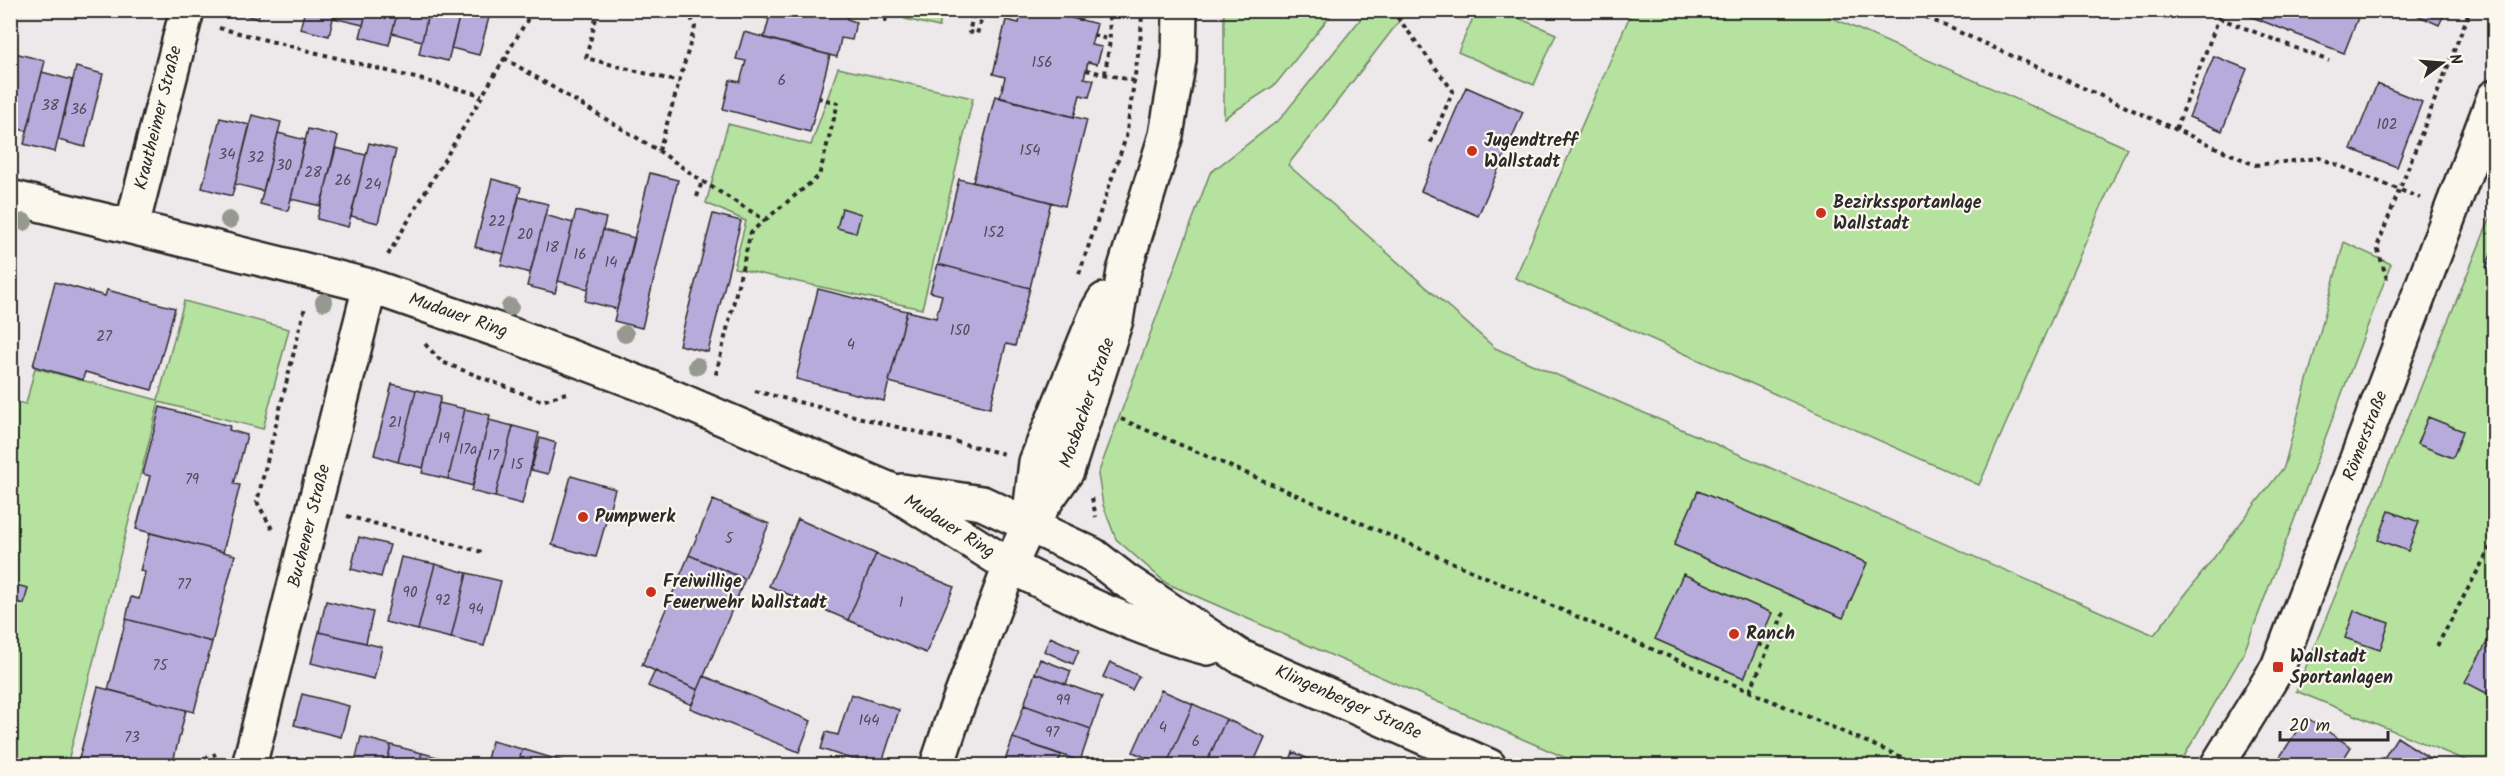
<svg xmlns="http://www.w3.org/2000/svg" width="2505" height="776" font-family="Kalam,sans-serif">
<rect width="100%" height="100%" fill="#ede8e9"/>
<filter id="ink" filterUnits="userSpaceOnUse"><feTurbulence type="fractalNoise" baseFrequency=".0167" numOctaves="2"/><feDisplacementMap in="SourceGraphic" scale="12" xChannelSelector="R" yChannelSelector="G"/><feConvolveMatrix kernelMatrix="1 2 1 2 8 2 1 2 1" color-interpolation-filters="sRGB"/></filter>
<g filter="url(#ink)">
<!-- green -->
<path fill="#b5e29f" stroke="#708665" stroke-width="1.5" d="M907,11H943L939,27L905,19Z
M1224,11V10L1334,11L1275,85L1224,118Z
M1367,11H1407L1288,165L1495,348L2154,635L2284,467L2344,242L2391,264L2243,655L2179,765H1582L1166,583L1116,539L1103,505L1098,474L1210,173L1280,119Z
M1476,11H1502L1556,34L1534,85L1458,52Z
M1632,11H1817L2127,148L1979,485L1515,278Z
M838,68L973,98L922,309L734,268L746,221L706,203L728,124L811,145Z
M2494,209V765H2477L2296,691Z
M184,301L289,329L263,429L159,402L67,765H11L10,401L26,404L35,368L158,400Z"/>
<!-- building -->
<path fill="#b7abdc" stroke="#2b2b2b" stroke-width="1.5" d="M229,10H260L258,19Z
M305,10H335L329,36L300,29Z
M335,10H367L363,25L333,18Z
M367,10H398L389,45L360,37Z
M398,10H429L422,41L392,33Z
M429,10H461L448,61L419,54Z
M461,10H491L479,55L451,48Z
M763,10H849L847,19L856,22L852,40L841,38L837,57L764,38L769,19L762,17Z
M1022,10H1043L1097,24L1091,45L1102,47L1097,64L1088,62L1084,78L1094,80L1089,97L1080,95L1074,117L1000,98L1005,77L993,74L1006,20L1019,23Z
M1043,10H1081L1079,20Z
M2234,10H2361L2344,53Z
M2406,10H2446L2439,25Z
M744,32L830,55L810,132L723,109L730,80L740,82L746,61L736,59Z
M15,53L45,61L27,131L10,127V70Z
M2214,56L2247,69L2222,131L2189,117Z
M76,67L103,74L85,147L58,140Z
M42,72L72,80L55,152L24,144Z
M2377,84L2422,102L2397,167L2351,149Z
M1466,87L1523,112L1478,216L1421,191Z
M995,96L1087,120L1065,206L973,182Z
M252,115L281,122L263,191L235,184Z
M220,118L250,125L232,196L202,188Z
M308,129L338,136L321,206L291,199Z
M278,133L305,140L288,211L260,204Z
M369,143L396,150L378,223L351,216Z
M336,148L366,155L348,227L317,219Z
M650,173L678,180L642,328L614,321Z
M492,179L521,187L504,254L475,247Z
M959,179L1051,202L1030,288L938,264Z
M519,197L548,204L530,273L501,265Z
M842,208L861,214L856,233L837,228Z
M576,211L606,218L588,289L558,281Z
M713,214L741,221L708,352L679,345Z
M545,215L573,223L555,293L527,286Z
M603,230L635,238L617,309L585,301Z
M2494,247V270L2486,267Z
M938,264L1030,288L1015,346L1006,344L990,408L889,382L907,311L936,318L942,295L930,292Z
M55,282L105,296L107,290L175,308L152,390L85,372L83,380L33,366Z
M818,289L907,311L884,401L796,379Z
M392,384L416,390L398,462L374,455Z
M416,390L441,396L423,468L398,462Z
M439,403L465,409L448,479L422,473Z
M160,407L230,426L229,430L247,435L234,484L240,485L223,552L136,529L150,476L143,474Z
M465,409L490,415L473,486L448,479Z
M2428,417L2463,431L2453,458L2417,444Z
M489,420L513,426L495,497L471,491Z
M513,426L539,433L522,504L495,497Z
M540,438L556,443L548,474L531,470Z
M571,476L615,489L596,557L552,545Z
M1698,491L1867,563L1843,618L1674,545Z
M713,500L769,524L745,579L689,555Z
M2389,511L2419,522L2408,551L2378,540Z
M798,519L876,554L848,620L769,586Z
M150,533L235,555L212,642L126,619L131,597L139,599L145,572L140,571Z
M359,537L390,545L381,577L351,569Z
M876,554L954,587L926,653L848,620Z
M689,555L745,579L698,690L642,665Z
M401,557L435,564L418,630L385,622Z
M435,564L467,573L451,638L418,630Z
M467,573L501,581L484,646L451,638Z
M1683,574L1772,613L1744,678L1655,639Z
M12,584L28,588L24,604L10,600Z
M326,601L373,612L366,643L319,632Z
M2354,611L2389,623L2380,650L2345,638Z
M126,619L212,642L194,712L108,690Z
M319,632L382,647L374,679L311,663Z
M1050,637L1079,650L1073,664L1044,651Z
M2490,637L2494,640V697L2465,682Z
M1040,659L1071,671L1066,684L1035,673Z
M1110,662L1139,676L1132,690L1103,677Z
M655,671L698,690L692,705L648,686Z
M1035,673L1102,697L1091,729L1024,705Z
M704,676L811,721L799,752L690,708Z
M98,687L186,710L172,766H77Z
M1161,690L1193,704L1166,766L1133,752Z
M302,694L349,706L341,737L294,725Z
M851,694L899,710L881,766H872L821,749L826,732L838,735Z
M1193,704L1226,719L1205,766H1166Z
M1024,705L1091,729L1080,761L1013,738Z
M2306,717L2351,747L2339,766H2274Z
M1226,719L1265,737L1252,766H1205Z
M361,737L391,745L386,766H354Z
M2397,737L2442,766H2379Z
M1013,738L1061,755L1057,766H1003Z
M492,741L522,749L518,766H485Z
M391,745L422,753L418,766H386Z
M522,749L552,758L550,766H518Z
M1293,752L1324,766H1288Z
M422,753L452,761L451,766H418Z
M552,758L580,766H550Z"/>
<g fill="none" stroke-linecap="round" stroke-linejoin="round">
<!-- minor casing -->
<g stroke="#2b2b2b" stroke-width="38">
<path id="minor" d="M10,197L370,286L512,335L647,386L888,489L1010,566
M132,226L187,10
M902,491L982,503L1029,525
M249,766L370,286
M2217,766L2278,667L2494,97"/>
</g>
<!-- tertiary casing -->
<g stroke="#2b2b2b" stroke-width="38">
<path id="tertiary" d="M1029,522L1036,462L1098,310L1104,300
M1029,525L1093,555L1125,580L1239,656L1489,766
M1010,566C1074,598 1138,630 1208,648
M937,766L954,715L1010,566L1029,525L1067,471L1116,320L1124,271L1166,135L1179,60L1180,10"/>
</g>
<!-- path -->
<path stroke="#2b2b2b" stroke-width="4" stroke-dasharray="4.5 4.5" stroke-linecap="butt" d="M598,10L586,58L679,82
M967,10L974,13L969,32L977,34L984,10
M996,10L1021,17
M1392,10L1453,91L1430,144
M1910,10L2255,165L2320,158L2420,198
M2219,18L2329,61
M885,22L888,10
M219,28L482,95
M1093,35L1110,40
M504,58L659,151L702,181L765,220L751,232L715,378
M1086,70L1135,81
M1105,74L1110,40L1109,10
M2176,129L2222,10
M659,151L695,27L688,10
M697,197L702,181
M765,220L819,176L838,103L819,98
M388,255L533,10
M1079,274L1126,137L1141,34L1142,10
M2387,279L2377,247L2470,10
M425,344L442,362L542,401L566,393
M755,391L1004,454
M1121,419L1922,766
M1092,498L1096,517
M347,516L486,553
M272,529L257,502L305,307
M1758,644L1768,649
M2437,646L2490,548L2494,483
M1750,691L1785,610
M188,766L216,754"/>
<!-- minor -->
<use href="#minor" stroke="#fbf7ec" stroke-width="33"/>
<!-- tertiary -->
<use href="#tertiary" stroke="#fbf7ec" stroke-width="33"/>
</g>
<!-- trees -->
<g fill="#969990">
<circle cx="229" cy="220" r="9"/>
<circle cx="24" cy="222" r="9"/>
<circle cx="324" cy="302" r="9"/>
<circle cx="510" cy="307" r="9"/>
<circle cx="625" cy="334" r="9"/>
<circle cx="697" cy="366" r="9"/>
</g>
</g>
<!-- markers -->
<g fill="#c8321e" stroke="#fbf7ec" stroke-width="2">
<circle cx="1472" cy="151" r="6"/>
<circle cx="1821" cy="213" r="6"/>
<circle cx="583" cy="517" r="6"/>
<circle cx="651" cy="592" r="6"/>
<circle cx="1734" cy="634" r="6"/>
<rect x="2272" y="661" width="12" height="12" rx="3"/>
</g>
<g text-anchor="middle" dominant-baseline="central" stroke-width="4.5" stroke-linejoin="round" paint-order="stroke">
<!-- number labels -->
<g font-size="15" fill="#4e4b57">
<text x="1042" y="63">156</text>
<text x="782" y="81">6</text>
<text x="50" y="106">38</text>
<text x="79" y="110">36</text>
<text x="2387" y="125">102</text>
<text x="1030" y="151">154</text>
<text x="227" y="155">34</text>
<text x="256" y="158">32</text>
<text x="284" y="166">30</text>
<text x="313" y="173">28</text>
<text x="343" y="181">26</text>
<text x="373" y="185">24</text>
<text x="497" y="222">22</text>
<text x="994" y="233">152</text>
<text x="525" y="235">20</text>
<text x="552" y="248">18</text>
<text x="580" y="255">16</text>
<text x="611" y="263">14</text>
<text x="960" y="331">150</text>
<text x="104" y="337">27</text>
<text x="851" y="345">4</text>
<text x="395" y="423">21</text>
<text x="444" y="439">19</text>
<text x="468" y="450">17a</text>
<text x="493" y="456">17</text>
<text x="517" y="465">15</text>
<text x="192" y="480">79</text>
<text x="729" y="539">5</text>
<text x="184" y="585">77</text>
<text x="410" y="593">90</text>
<text x="443" y="601">92</text>
<text x="901" y="603">1</text>
<text x="476" y="610">94</text>
<text x="160" y="666">75</text>
<text x="1063" y="701">99</text>
<text x="869" y="721">144</text>
<text x="1163" y="728">4</text>
<text x="1052" y="733">97</text>
<text x="132" y="738">73</text>
<text x="1196" y="742">6</text>
</g>
<!-- street labels -->
<g font-size="18" fill="#2b2b2b" stroke="#fbf7ec">
<text transform="translate(159 118) rotate(-76)">Krautheimer Straße</text>
<text transform="translate(458 316) rotate(19)">Mudauer Ring</text>
<text transform="translate(1088 403) rotate(-71)">Mosbacher Straße</text>
<text transform="translate(2366 436) rotate(-69)">Römerstraße</text>
<text transform="translate(310 526) rotate(-76)">Buchener Straße</text>
<text transform="translate(949 527) rotate(32)">Mudauer Ring</text>
<text transform="translate(1348 703) rotate(24)">Klingenberger Straße</text>
</g>
<!-- poi labels -->
<g font-size="18" font-weight="bold" fill="#2b2b2b" stroke="#fbf7ec" text-anchor="start">
<text x="1484" y="141">Jugendtreff<tspan x="1484" dy="21">Wallstadt</tspan></text>
<text x="1833" y="203">Bezirkssportanlage<tspan x="1833" dy="21">Wallstadt</tspan></text>
<text x="595" y="517">Pumpwerk</text>
<text x="663" y="582">Freiwillige<tspan x="663" dy="21">Feuerwehr Wallstadt</tspan></text>
<text x="1746" y="634">Ranch</text>
<text x="2290" y="657">Wallstadt<tspan x="2290" dy="21">Sportanlagen</tspan></text>
</g>
</g>
<!-- margin -->
<rect width="2505" height="776" fill="none" stroke="#fbf7ec" stroke-width="36"/>
<rect x="18" y="18" width="2469" height="740" fill="none" stroke="#2b2b2b" stroke-width="2" filter="url(#ink)"/>
<!-- north arrow -->
<g transform="translate(2442 63) rotate(74)" stroke="#fbf7ec" stroke-width="4.5" paint-order="stroke">
<path d="M0-4.5L10 22L0 15L-10 22Z" fill="#2b2b2b"/>
<text y="-9" font-size="16" font-weight="bold" text-anchor="middle" fill="#2b2b2b">N</text>
</g>
<!-- scale -->
<path d="M2280 731v9h108v-9" fill="none" stroke="#2b2b2b" stroke-width="3"/>
<text x="2289" y="731" font-size="18" fill="#2b2b2b" stroke="#fbf7ec" stroke-width="4.5" paint-order="stroke">20 m</text>
</svg>
